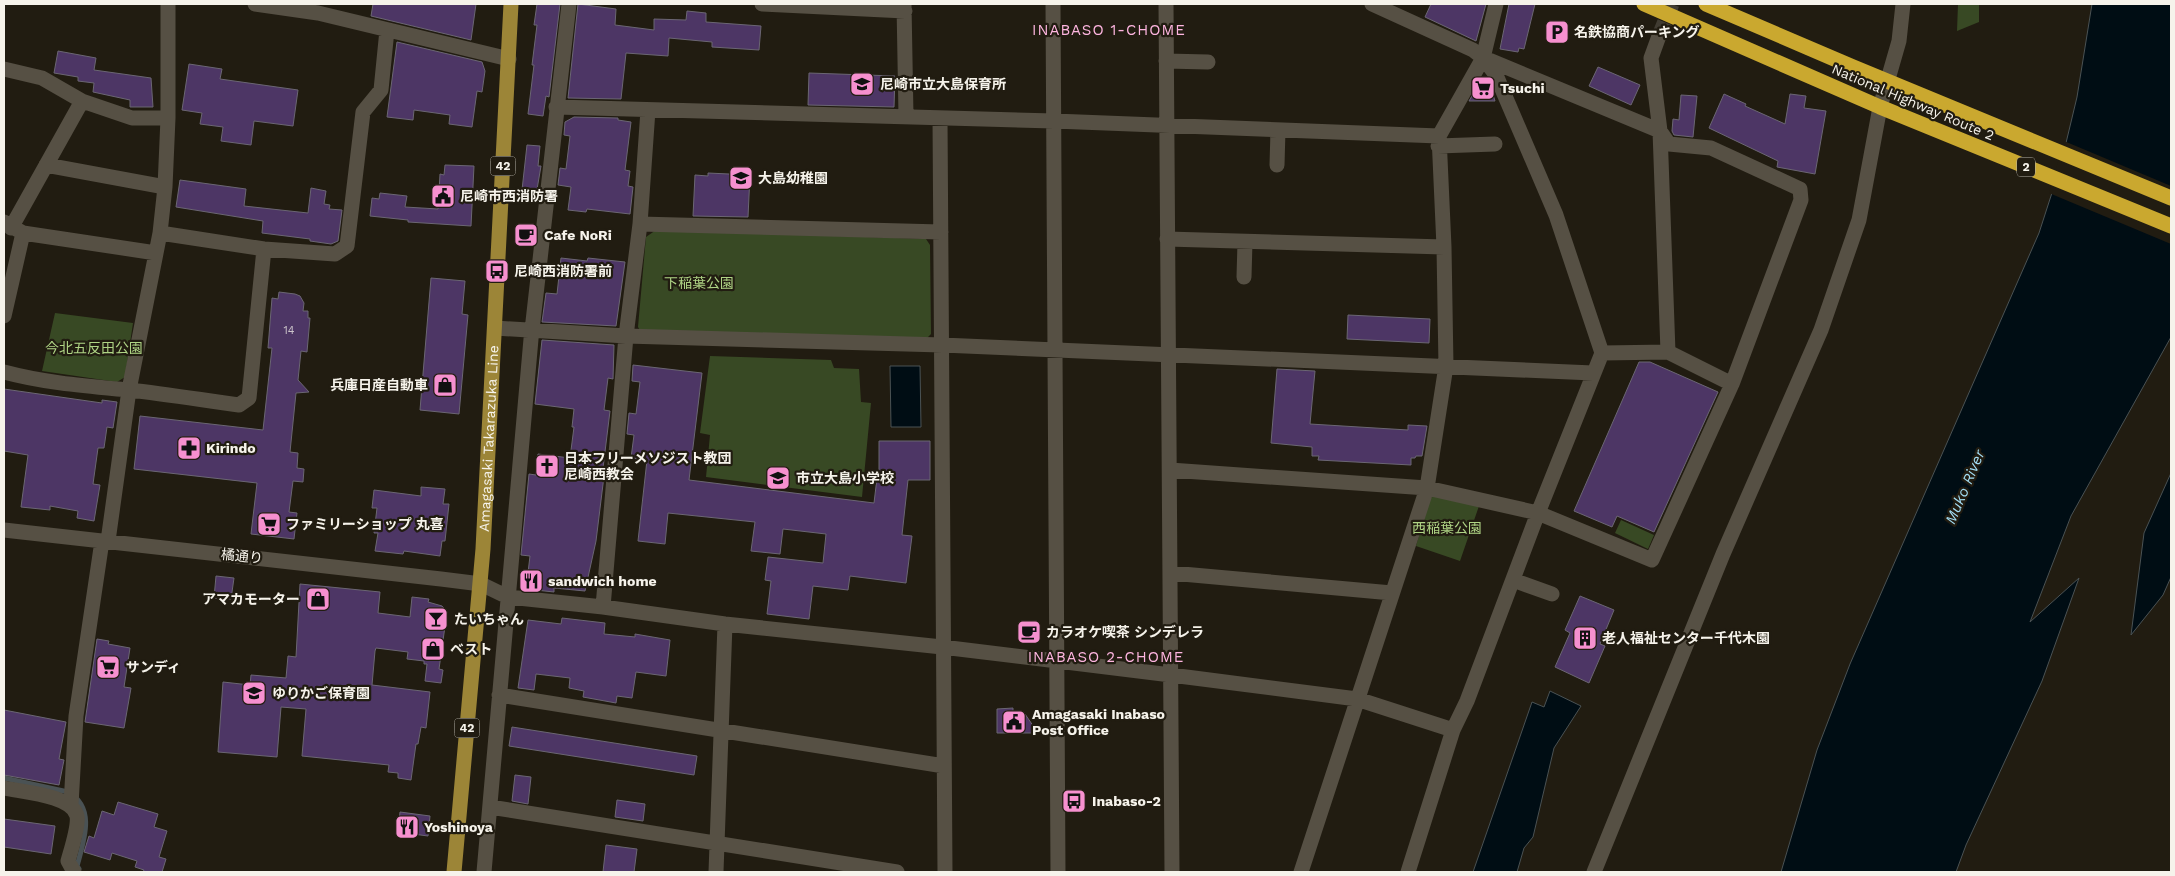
<svg xmlns="http://www.w3.org/2000/svg" width="2175" height="876" font-family="'Work Sans','Noto Sans JP',sans-serif">
<rect width="100%" height="100%" fill="#211c11"/>
<!-- green -->
<path fill="#384924" d="M1958,4H1979V22L1957,31Z
M656,230L926,239L930,245L931,334L925,340L641,332L638,327L646,237Z
M55,313L133,323L125,377L117,382L42,371Z
M710,356L831,360L834,368L859,369L861,402L871,403L862,497L706,477L710,435L700,433Z
M1435,496L1479,506L1460,561L1416,546L1430,498Z
M1621,520L1654,535L1648,549L1615,533Z"/>
<!-- water -->
<path fill="#000d14" stroke="#4a5254" d="M2092,4H2171V337L2071,516L2030,622L2079,578L2042,681L1966,845L1956,872H1781L1817,750L1850,664L2039,233L2060,168L2077,97Z
M890,366H920L921,427H891Z
M2171,473V577L2163,595L2131,635L2144,533Z
M1550,691L1581,706L1554,748L1533,837L1524,848L1517,872H1473L1532,702L1544,707Z"/>
<!-- pier -->
<path fill="#211c11" d="M2064,141L2171,186V244L2049,193Z"/>
<g fill="none" stroke-linecap="round" stroke-linejoin="round">
<!-- stream -->
<path stroke="#4a5254" stroke-width="5" d="M4,778L68,792C96,808 84,840 77,866L79,869"/>
</g>
<!-- building -->
<path fill="#4d3665" stroke="#6b6673" d="M373,4H476L471,40L371,16Z
M537,4H560L549,97L546,96L543,116L528,114L534,65H532L537,25H534Z
M578,4L616,9L615,25L654,30V19L686,20L687,11L706,13V22L761,26L759,50L712,47V42L669,38L668,56L626,53L621,99L568,98Z
M1431,4H1486L1476,41L1425,17Z
M1509,4H1535L1524,49L1519,48L1518,52L1500,49Z
M397,42L482,62L485,71L482,92L477,91L472,127L449,124L450,115L414,110L413,120L387,117Z
M58,51L96,58L94,70L151,78L153,107H130V100L93,92L94,83L78,81V77L54,73Z
M189,64L222,69L220,79L298,90L293,126L254,121L251,145L221,141L223,127L200,124L202,113L182,110Z
M1598,67L1640,85L1631,105L1589,86Z
M809,73L895,76L894,107L808,105Z
M1480,82L1491,88L1495,101H1469Z
M1724,94L1746,104L1745,106L1785,124L1790,94L1806,96L1804,108L1826,111L1815,174L1777,167L1778,161L1709,128Z
M1681,95L1697,96L1693,137L1674,135L1672,131L1673,119L1679,120Z
M574,117L618,118V120L631,122L625,170L630,171L628,186L633,187L630,214L587,209L586,212L568,210L571,187L558,185L560,168L566,169L570,136L564,135L565,122Z
M527,145L540,146L538,166H541L535,201L521,199Z
M445,165L474,166L471,226L408,222V220L370,216L372,198L379,199L380,193L407,196L405,207L438,209L440,174L444,175Z
M708,173L750,175L748,217L693,216L695,175L708,176Z
M180,180L246,189L244,206L308,213L311,188L326,191L324,204L330,205L329,209L342,210L338,241L331,244L310,241V239L262,233L263,221L176,207Z
M561,258L587,261L588,258L625,262L616,326L542,322L546,293L557,294Z
M431,278L465,281L462,314L468,315L459,414L420,410Z
M279,292L295,294L300,296L304,303L303,311H308V318H310L307,352L301,351L298,380L309,392L296,393L290,452L298,453L297,468L304,469L303,482L293,481L289,512L297,513L294,539L251,534L257,483L134,469L140,416L263,430L272,348H268L272,298L278,299Z
M1348,315L1430,319L1429,343L1347,339Z
M542,340L614,345L613,379L608,378L604,410L610,411L603,468H605L596,541L585,591L554,588V592L526,589L530,556L521,555L529,474L536,475L538,454L570,458L574,427H572L574,409L535,404Z
M1639,362H1650L1718,392L1654,532L1617,516L1612,527L1574,511Z
M633,365L702,373L689,480L874,503L877,478H879V441H930V480H908L902,535L912,536L906,583L850,576L848,590L813,586L809,619L767,614L771,581L765,580L768,557L823,563L826,534L783,529L780,554L751,551L755,522L668,513L665,544L638,541L647,460L631,458L634,435L627,434L629,413L636,414L640,382L632,381Z
M1277,369L1315,371L1310,424L1408,430V425L1427,426L1422,456H1416L1415,458H1411V465L1318,460L1319,456H1312V447L1271,443Z
M4,389L102,403V400L117,402L113,428L107,427L104,448H98L93,484L100,485L94,521L77,518L78,511L50,506V510L21,507L28,455L4,451Z
M421,487L445,489L443,504H449L445,541H442L440,556L404,551L403,554L375,551L378,533H374L377,508H372L374,490L421,496Z
M216,576L234,578L231,599L214,598Z
M300,584L380,592L378,613L410,617L412,597L429,599L428,602L442,606L447,612L439,669L443,670L441,683L425,681L427,664H424V661L407,659L408,652L376,648L375,651L372,685L430,692L426,728L421,727L418,744H416L411,780L398,778V773L388,772L389,765L302,756L306,709L281,707L277,757L218,752L223,682L250,685L251,675L286,678L288,656L296,657Z
M1580,596L1614,610L1600,644L1605,646L1589,683L1555,667L1570,633L1565,630Z
M562,618L605,623L604,634L635,637V634L670,640L666,676L636,672L632,698L617,696L616,703L583,697L584,691L569,688L570,678L536,674L534,690L518,688L528,620L561,624Z
M97,639L109,641L108,644L130,648L124,687L131,688L124,728L85,722Z
M1013,708V714H1025L1038,733H997V709Z
M4,710L66,722L59,759L64,760L59,785L4,775Z
M512,727L697,756L694,775L509,746Z
M515,775L531,777L528,804L512,801Z
M617,800L645,804L643,821L615,817Z
M118,802L158,814L154,827L167,831L159,857L166,859L162,872H143L144,870L135,867L137,861L112,853L110,860L84,852L89,836L94,838L102,811L114,815Z
M400,812L430,816L428,836L398,832Z
M4,819L55,826L51,854L4,847Z
M606,845L637,849L634,872H603Z"/>
<g fill="none" stroke-linecap="round" stroke-linejoin="round">
<!-- minor-tunnel -->
<path stroke="#413c32" stroke-width="15" stroke-dasharray="15 8" stroke-linecap="butt" d="M1659,36L1672,4"/>
<!-- minor -->
<path stroke="#565044" stroke-width="15" d="M255,4L318,13L509,59
M762,4L905,11
M904,4L906,116
M1053,4L1058,872
M1166,4L1172,872
M1372,4L1473,50L1483,58L1496,75L1556,215L1602,353L1538,513L1467,701L1453,730L1408,872
M1659,36L1651,58L1660,131L1668,352
M1484,58L1660,131L1669,144L1711,148L1800,189L1801,200L1732,384L1668,352L1602,353
M1166,61L1208,62
M4,69L42,78L82,101L132,118H168
M556,107L1054,121L1439,136
M940,118L945,872
M1438,146L1495,144
M46,165L165,187
M1277,165L1278,130
M4,222L23,233L156,253
M640,224L941,232
M11,228L82,101
M160,233L264,249L335,254L347,246L363,112L381,90L387,30
M1167,239L1444,247
M1244,277L1245,242
M4,316L23,233
M495,328L626,336L942,345L1593,373
M4,372C45,383 86,386 129,390C166,394 202,400 239,405L249,398L264,249
M1170,470L1427,488L1538,513L1652,560L1732,384
M4,530L441,579L481,584L508,597L603,607L725,624L942,647L1171,675L1357,699L1453,730
M108,541L129,390L160,233L165,187L168,118V4
M1171,573L1392,593
M1513,580L1552,594
M603,607L626,336L640,224L648,110
M499,695L944,766
M4,788C22,792 72,795 77,816C79,826 71,850 68,861L74,872
M71,805L76,716L102,541
M490,807L897,872
M484,872L531,339L569,4
M716,872L725,624
M1301,872L1427,488L1446,366L1444,247L1439,136L1483,58L1496,4
M1594,872L1723,554L1821,330L1859,220L1880,107L1899,41L1903,4"/>
<!-- major -->
<path stroke="#9c8537" stroke-width="15" id="s1" d="M454,872L483,549L511,4"/>
<!-- highway -->
<path stroke="#caa82f" stroke-width="15" d="M1644,4L1880,107L2171,226
M1706,4L1853,67L2171,198"/>
</g>
<!-- icons -->
<defs>
<g id="parking-square" transform="scale(1.25)"><rect x="-9" y="-9" width="18" height="18" rx="4" fill="#f690cf" stroke="#211c11"/><path d="M-3.5-5.5H1a3.5 3.5 0 0 1 0 7H-1V5.5H-3.5ZM-1-3.4V-.6H.8a1.4 1.4 0 0 0 0-2.8Z" fill="#111"/></g>
<g id="school-square" transform="scale(1.25)"><rect x="-9" y="-9" width="18" height="18" rx="4" fill="#f690cf" stroke="#211c11"/><path d="M0-5L7-2L0 1L-7-2ZM-4 1L0 2.5L4 1V4Q0 6-4 4Z" fill="#111"/></g>
<g id="supermarket-square" transform="scale(1.25)"><rect x="-9" y="-9" width="18" height="18" rx="4" fill="#f690cf" stroke="#211c11"/><path d="M-6-5.5h2.5l.6 2H6L4.5 2H-2.5L-4.4-4H-6ZM-1.5 3.2a1.3 1.3 0 1 0 .1 0ZM3 3.2a1.3 1.3 0 1 0 .1 0Z" fill="#111"/></g>
<g id="civic-square" transform="scale(1.25)"><rect x="-9" y="-9" width="18" height="18" rx="4" fill="#f690cf" stroke="#211c11"/><path d="M-.6-6.5H3V-4.5H.6V-3L4-1V1h2V6H-6V1h2V-1L-.6-3ZM-1.2 2.5V6h2.4V2.5Z" fill="#111"/></g>
<g id="cafe-square" transform="scale(1.25)"><rect x="-9" y="-9" width="18" height="18" rx="4" fill="#f690cf" stroke="#211c11"/><path d="M-5.5-4.5H6V0H3Q3 3.5 0 3.5H-2.5Q-5.5 3.5-5.5 0ZM3-3.2v2h1.7v-2ZM-6 4.5H4V6H-6Z" fill="#111"/></g>
<g id="bus-square" transform="scale(1.25)"><rect x="-9" y="-9" width="18" height="18" rx="4" fill="#f690cf" stroke="#211c11"/><path d="M-5-6H5V4H4V6H2V4H-2V6H-4V4H-5ZM-3.5-4V0h7V-4ZM-3.5 1.2v1.5H-2V1.2ZM2 1.2v1.5H3.5V1.2Z" fill="#111"/></g>
<g id="shop-square" transform="scale(1.25)"><rect x="-9" y="-9" width="18" height="18" rx="4" fill="#f690cf" stroke="#211c11"/><path d="M-5-2.5h2.3a2.7 3.5 0 0 1 5.4 0H5L5.5 6h-11ZM-1.5-2.5h3a1.5 2.3 0 0 0-3 0Z" fill="#111"/></g>
<g id="pharmacy-square" transform="scale(1.25)"><rect x="-9" y="-9" width="18" height="18" rx="4" fill="#f690cf" stroke="#211c11"/><path d="M-2-6h4v4h4v4h-4v4h-4v-4h-4v-4h4Z" fill="#111"/></g>
<g id="church-square" transform="scale(1.25)"><rect x="-9" y="-9" width="18" height="18" rx="4" fill="#f690cf" stroke="#211c11"/><path d="M-1.2-6h2.4v3.5h3.3v2.4h-3.3V6h-2.4V-.1h-3.3v-2.4h3.3Z" fill="#111"/></g>
<g id="restaurant-square" transform="scale(1.25)"><rect x="-9" y="-9" width="18" height="18" rx="4" fill="#f690cf" stroke="#211c11"/><path d="M-5-6h1v4h1v-4h1v4h1v-4h1v5L-1.5 .5V6h-2V.5L-5-1ZM5-6V6H3V1.5H1.5Q1.5-4 5-6Z" fill="#111"/></g>
<g id="bar-square" transform="scale(1.25)"><rect x="-9" y="-9" width="18" height="18" rx="4" fill="#f690cf" stroke="#211c11"/><path d="M-6-5H6L.8 .8V4.5H3.5V6h-7V4.5H-.8V.8Z" fill="#111"/></g>
<g id="building-square" transform="scale(1.25)"><rect x="-9" y="-9" width="18" height="18" rx="4" fill="#f690cf" stroke="#211c11"/><path d="M-4-6H4V6H1V3H-1V6H-4ZM-2.5-4.3h1.7v1.8h-1.7ZM.8-4.3h1.7v1.8H.8ZM-2.5-1h1.7V.8h-1.7ZM.8-1h1.7V.8H.8Z" fill="#111"/></g>
</defs>
<g fill-rule="evenodd">
<use href="#parking-square" x="1557" y="32"/>
<use href="#school-square" x="862" y="84"/>
<use href="#supermarket-square" x="1483" y="88"/>
<use href="#school-square" x="741" y="178"/>
<use href="#civic-square" x="443" y="196"/>
<use href="#cafe-square" x="526" y="235"/>
<use href="#bus-square" x="497" y="271"/>
<use href="#shop-square" x="445" y="385"/>
<use href="#pharmacy-square" x="189" y="448"/>
<use href="#church-square" x="547" y="466"/>
<use href="#school-square" x="778" y="478"/>
<use href="#supermarket-square" x="269" y="524"/>
<use href="#restaurant-square" x="531" y="581"/>
<use href="#shop-square" x="318" y="599"/>
<use href="#bar-square" x="436" y="619"/>
<use href="#cafe-square" x="1029" y="632"/>
<use href="#building-square" x="1585" y="638"/>
<use href="#shop-square" x="433" y="649"/>
<use href="#supermarket-square" x="108" y="667"/>
<use href="#school-square" x="254" y="693"/>
<use href="#civic-square" x="1014" y="722"/>
<use href="#bus-square" x="1074" y="801"/>
<use href="#restaurant-square" x="407" y="827"/>
</g>
<g text-anchor="middle" dominant-baseline="central" stroke-width="4.5" stroke-linejoin="round" paint-order="stroke">
<!-- number labels -->
<g font-size="11" fill="#ccc4ca">
<text x="289" y="330">14</text>
</g>
<!-- shield labels -->
<g fill="#211c11" stroke="#b6b2aa" stroke-width="1">
<rect x="490.5" y="156.5" width="25" height="19" rx="4"/>
<rect x="2017" y="157.5" width="18" height="19" rx="4"/>
<rect x="454.5" y="718.5" width="25" height="19" rx="4"/>
</g>
<g font-size="12" font-weight="bold" fill="#f6f3eb">
<text x="503" y="166">42</text>
<text x="2026" y="167">2</text>
<text x="467" y="728">42</text>
</g>
<!-- poi labels -->
<g font-size="14" font-weight="bold" fill="#f6f3eb" stroke="#211c11" text-anchor="start">
<text x="1574" y="32">名鉄協商パーキング</text>
<text x="880" y="84">尼崎市立大島保育所</text>
<text x="1500" y="88">Tsuchi</text>
<text x="758" y="178">大島幼稚園</text>
<text x="460" y="196">尼崎市西消防署</text>
<text x="544" y="235">Cafe NoRi</text>
<text x="514" y="271">尼崎西消防署前</text>
<text x="428" y="385" text-anchor="end">兵庫日産自動車</text>
<text x="206" y="448">Kirindo</text>
<text x="564" y="458">日本フリーメソジスト教団<tspan x="564" dy="16">尼崎西教会</tspan></text>
<text x="796" y="478">市立大島小学校</text>
<text x="286" y="524">ファミリーショップ 丸喜</text>
<text x="548" y="581">sandwich home</text>
<text x="300" y="599" text-anchor="end">アマカモーター</text>
<text x="454" y="619">たいちゃん</text>
<text x="1046" y="632">カラオケ喫茶 シンデレラ</text>
<text x="1602" y="638">老人福祉センター千代木園</text>
<text x="450" y="649">ベスト</text>
<text x="126" y="667">サンディ</text>
<text x="272" y="693">ゆりかご保育園</text>
<text x="1032" y="714">Amagasaki Inabaso<tspan x="1032" dy="16">Post Office</tspan></text>
<text x="1092" y="801">Inabaso-2</text>
<text x="424" y="827">Yoshinoya</text>
</g>
<!-- street labels -->
<g font-size="14" fill="#f6f3eb" stroke="#211c11">
<text transform="translate(1913 102) rotate(23)">National Highway Route 2</text>
<text stroke="none"><textPath href="#s1" startOffset="435">Amagasaki Takarazuka Line</textPath></text>
<text transform="translate(242 556) rotate(6)">橘通り</text>
</g>
<!-- park labels -->
<g font-size="14" fill="#afd485" stroke="#211c11">
<text x="699" y="283">下稲葉公園</text>
<text x="94" y="348">今北五反田公園</text>
<text x="1447" y="528">西稲葉公園</text>
</g>
<!-- neighbourhood labels -->
<g font-size="15" letter-spacing="1" fill="#feb5e0" stroke="#211c11">
<text x="1109" y="30">INABASO 1-CHOME</text>
<text x="1106" y="657">INABASO 2-CHOME</text>
</g>
<!-- water labels -->
<g font-size="15" font-style="italic" fill="#a3ddf4" stroke="#211c11">
<text transform="translate(1965 487) rotate(-67)">Muko River</text>
</g>
</g>
<!-- border -->
<rect width="2175" height="876" fill="none" stroke="#f6f3eb" stroke-width="10"/>
</svg>
